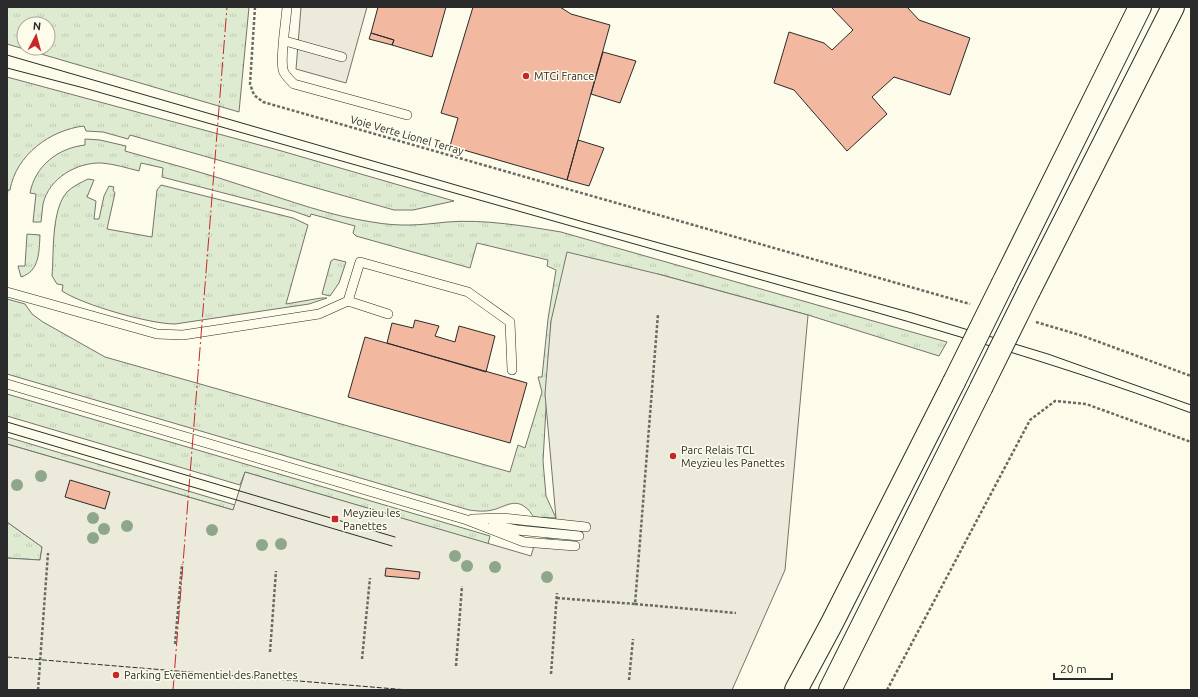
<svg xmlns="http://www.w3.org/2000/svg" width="1198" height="697" font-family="Ubuntu,sans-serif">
<defs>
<pattern id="grass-tufts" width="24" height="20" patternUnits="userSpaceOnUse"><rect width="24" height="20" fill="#deebd1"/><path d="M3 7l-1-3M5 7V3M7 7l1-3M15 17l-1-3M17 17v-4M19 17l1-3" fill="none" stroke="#bfcab4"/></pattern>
</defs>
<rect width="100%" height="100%" fill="#fdfbea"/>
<!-- grass -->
<path fill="url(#grass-tufts)" stroke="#74746e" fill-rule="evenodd" d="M7,7H249L239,112L7,44ZM24,24H48V48H24Z
M7,77L278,150L454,201L413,210H394L130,135L128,139L103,132L86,131L84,126C50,130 16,155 10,190H8L7,197Z
M85,139L100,140L126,146L125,151C167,163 209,174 250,188C290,201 331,216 372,222C400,227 420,225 447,222C484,219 525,226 561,232L947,342L939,356L808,315L658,274L551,321L543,461L546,496L556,518L534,517C531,514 529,509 525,507C514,498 503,508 492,510C484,512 477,511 469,510L7,374V299L25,304L32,314L43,322L105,357L510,472L518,445L525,448L542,392L538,377H542L548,319L556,270L547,266L548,260L477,243L470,268L356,236L353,233L355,226L311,214L310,217L293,211L162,177L163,168L141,163L139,171C127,168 114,164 102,163C77,162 49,178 43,204C42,210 42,216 41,222H33L36,194L30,193C35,166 58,148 85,145Z
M88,179L94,180L87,197L96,201L94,219H99L104,196L109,186L114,187L113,190L115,193L107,229L152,237L157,190L161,185L293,218L308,225L286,304L321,298H327L309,304L175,324C150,324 83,305 62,291L63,285L57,284L52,276C54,253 51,210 67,192C73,186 80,183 88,179Z
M27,234L40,235C39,251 40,271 21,277L18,266H25Z
M334,259L346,262L339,283L330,296L322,294L331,261Z
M7,394L490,536L488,544L245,472L240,485L7,416Z
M7,437L235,505L233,510L7,444Z
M7,522L42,547L40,560L7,558Z"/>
<!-- parking -->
<path fill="#eceadb" stroke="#74746e" d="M301,7H367L346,83L296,69Z
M567,252L658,274L808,315L785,570L732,690H7V558L40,560L42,547L7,522V444L233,510L245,472L531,556L534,546L546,544V538L552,539L556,518L545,394L551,321Z"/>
<!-- building -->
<path fill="#f2b8a0" stroke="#2b2b2b" d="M378,7H446L432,57L392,45L394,40L371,33Z
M473,7H560L571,14L610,25L567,180L450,146L458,118L441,113Z
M831,7H907L919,20L970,38L950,95L894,77L872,97L887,114L847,151L794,90L774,83L789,32L824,43L832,50L853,30Z
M371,33L394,40L392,45L369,39Z
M603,52L636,61L620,103L591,94Z
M578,140L604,148L589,186L567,180Z
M415,320L439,326L435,336L455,342L459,326L495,336L486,372L387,343L392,323L413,328Z
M365,337L527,383L510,443L348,397Z
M70,480L110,492L105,509L65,497Z
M386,568L420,572L419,579L385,576Z"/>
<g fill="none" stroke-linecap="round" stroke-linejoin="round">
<!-- service casing -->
<g stroke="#2b2b2b" stroke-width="10">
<path id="service" d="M287,7C286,23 280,55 283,70C285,76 290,80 294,84L407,115
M285,41L342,57
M7,292L157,334L183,335L319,314L348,301L360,262L468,292L510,322L512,370
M348,301L388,314
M7,384L467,520L524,542L575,546
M472,519L502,518L586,527
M493,525L517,530L579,536"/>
</g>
<!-- primary casing -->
<g stroke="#2b2b2b" stroke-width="24">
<path id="primary" d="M1003,283L1140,7
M1029,291L1173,7
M796,690L832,623L954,382
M830,690L981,388"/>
</g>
<!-- path -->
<path stroke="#6a6964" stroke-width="2.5" stroke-dasharray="3 2" stroke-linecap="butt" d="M255,7L250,84L254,95L263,102L970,304
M1036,322L1083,336L1191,376
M557,598L635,604L658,314
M635,604L736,613
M175,644L182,564
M270,652L276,571
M362,659L370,578
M456,666L462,586
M551,674L557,593
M629,680L633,639
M38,690L48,553
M887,690L1030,420L1055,401L1086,404L1191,442"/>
<!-- service -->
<use href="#service" stroke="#fdfbea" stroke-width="9"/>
<!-- primary -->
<use href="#primary" stroke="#fdfbea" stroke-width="22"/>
<!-- tram -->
<path stroke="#2b2b2b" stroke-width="1" d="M7,55L587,223L912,313L1048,354L1191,405
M7,68L84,88C302,150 519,211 737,273C889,316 1043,358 1191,413
M7,422L395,537
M7,432L392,546"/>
<!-- primary-bridge casing -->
<g stroke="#2b2b2b" stroke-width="24" stroke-linecap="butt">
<path id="primary-bridge" d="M954,382L1003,283
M981,388L1029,291"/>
</g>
<!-- primary-bridge -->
<use href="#primary-bridge" stroke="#fdfbea" stroke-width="22"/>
<!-- fence -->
<path stroke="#2b2b2b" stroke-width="1" stroke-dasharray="5 2" stroke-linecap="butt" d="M7,8V7
M7,657L408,690"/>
<!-- power -->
<path stroke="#c62828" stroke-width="1" stroke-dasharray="14 3 2 3" stroke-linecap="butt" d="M173,690L227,7"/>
</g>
<!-- trees -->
<g fill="#8ea78a">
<circle cx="41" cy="476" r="6"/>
<circle cx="17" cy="485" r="6"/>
<circle cx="93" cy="518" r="6"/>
<circle cx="127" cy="526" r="6"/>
<circle cx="104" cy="529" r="6"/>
<circle cx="212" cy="530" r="6"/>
<circle cx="93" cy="538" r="6"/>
<circle cx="281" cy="544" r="6"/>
<circle cx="262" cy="545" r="6"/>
<circle cx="455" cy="556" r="6"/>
<circle cx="467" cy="566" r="6"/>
<circle cx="495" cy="567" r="6"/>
<circle cx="547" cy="577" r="6"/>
</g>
<!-- markers -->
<g fill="#c62828" stroke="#fdfbea" stroke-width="1.5">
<circle cx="526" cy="76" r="4"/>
<circle cx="673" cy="456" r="4"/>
<rect x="331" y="515" width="8" height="8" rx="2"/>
<circle cx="116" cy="675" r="4"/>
</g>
<g text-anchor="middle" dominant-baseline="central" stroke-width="3" stroke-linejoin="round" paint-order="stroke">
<!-- poi labels -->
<g font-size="11" fill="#2b2b2b" stroke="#fdfbea" text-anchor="start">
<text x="534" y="76">MTCi France</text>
<text x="681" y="450">Parc Relais TCL<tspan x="681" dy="13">Meyzieu les Panettes</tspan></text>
<text x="343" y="513">Meyzieu les<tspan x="343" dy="13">Panettes</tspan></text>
<text x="124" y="675">Parking Evenementiel des Panettes</text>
</g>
<!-- street labels -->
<g font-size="11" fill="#2b2b2b" stroke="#fdfbea">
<text transform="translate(407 135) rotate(16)">Voie Verte Lionel Terray</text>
</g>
</g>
<!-- border -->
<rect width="1198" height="697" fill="none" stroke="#2b2b2b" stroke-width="16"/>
<!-- north arrow -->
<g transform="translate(36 36) rotate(6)"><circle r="19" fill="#fdfbea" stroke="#a9a89e"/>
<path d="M0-3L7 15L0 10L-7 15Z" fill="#c62828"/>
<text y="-6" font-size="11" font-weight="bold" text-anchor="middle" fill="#2b2b2b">N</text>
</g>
<!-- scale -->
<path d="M1054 673v6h58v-6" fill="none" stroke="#2b2b2b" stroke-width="2"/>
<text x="1060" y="673" font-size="12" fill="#2b2b2b" stroke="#fdfbea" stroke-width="3" paint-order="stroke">20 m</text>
</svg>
